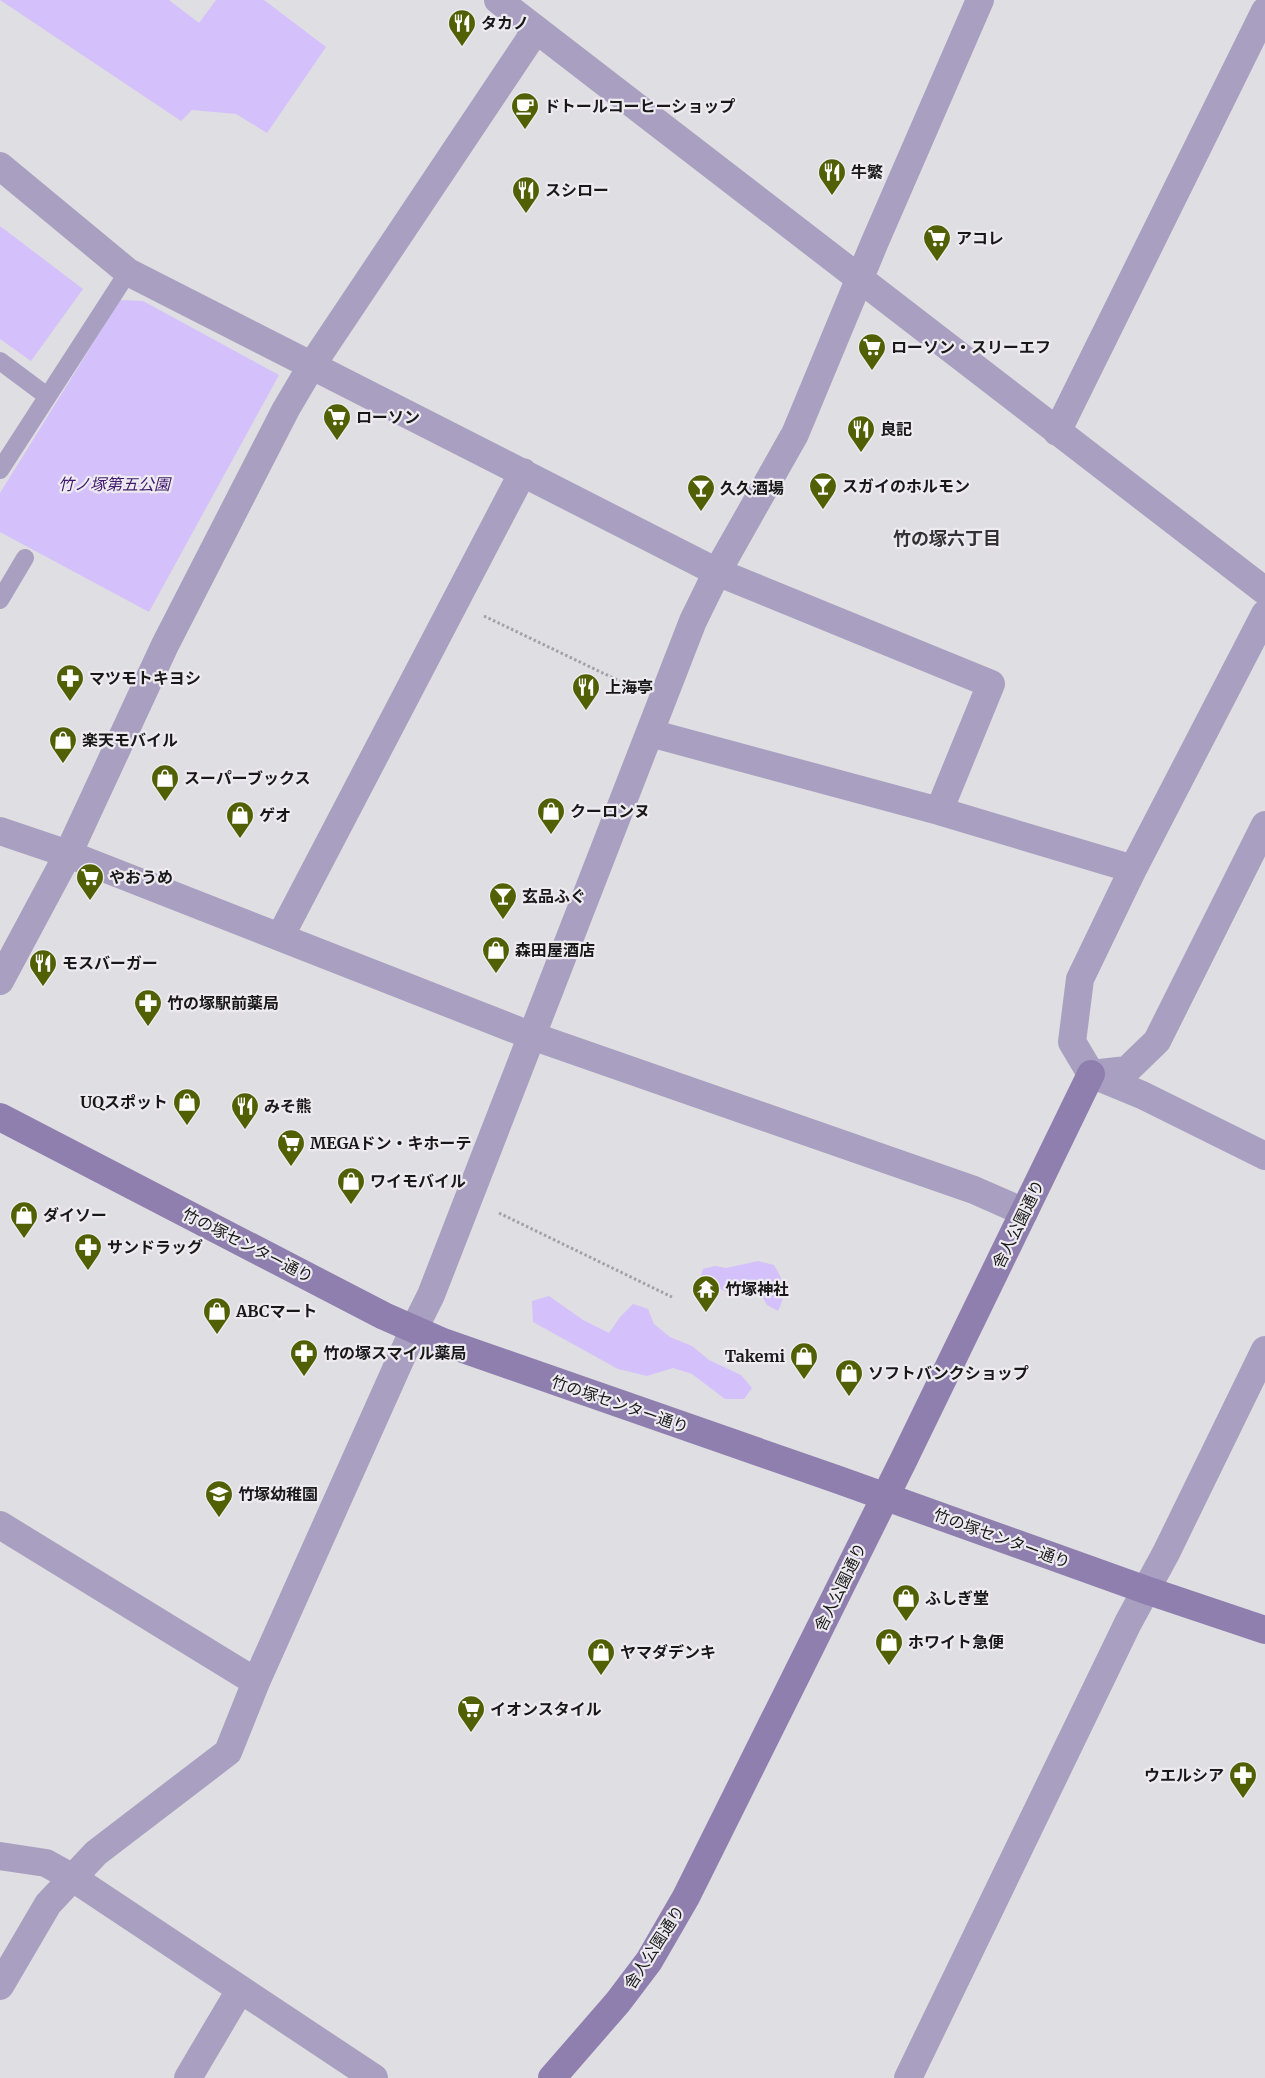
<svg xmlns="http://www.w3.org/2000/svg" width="1265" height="2078" font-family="Merriweather,'Noto Sans JP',serif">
<rect width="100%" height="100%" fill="#dfdee2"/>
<!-- green -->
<path fill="#d4c0fb" d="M0,0H169L199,23L216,0H264L326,47L267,133L236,114L192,110L181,121Z
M0,226L83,289L31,361L0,339Z
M120,300L143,301L279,375L149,612L0,532V493Z
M758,1261L774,1265C785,1283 787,1292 778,1311L767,1305L761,1295L753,1289L736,1297L700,1278L703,1269L715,1266L726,1268Z
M549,1296L583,1320L609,1333L620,1317L633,1304L648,1309L654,1324L670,1337L692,1346L709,1360L741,1375L752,1388L744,1399H725L692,1374L673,1368L647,1376L618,1369L533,1322L532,1301Z"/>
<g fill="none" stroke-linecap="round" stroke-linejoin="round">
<!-- path -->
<path stroke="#a2a1a5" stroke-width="3" stroke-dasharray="2.5 2.5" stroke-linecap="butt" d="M484,616L632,687
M499,1213L672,1297"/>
<!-- lane -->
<path stroke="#a99fc0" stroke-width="18" d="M0,361L47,396
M0,470L128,272
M0,600L25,558"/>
<!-- street -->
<path stroke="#a99fc0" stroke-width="28" d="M498,0L1265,591
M0,166L128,272L717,572L991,684L939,811
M1057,432L1265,11
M650,733L939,811L1133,869
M1265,825L1157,1041L1127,1070L1091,1074L1142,1095L1265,1156
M0,831L68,854L532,1036L974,1190L1024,1212
M280,937L523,472
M0,981L68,854L165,645L286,409L312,365L536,30
M1091,1074L1072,1042L1080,979L1133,869L1265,614
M0,1525L256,1682
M0,1856L46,1863L73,1878L374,2078
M0,1986L48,1904L96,1853L228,1752L256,1682L414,1329L431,1295L693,621L717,572L795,434L874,244L980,0
M188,2078L240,1990
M908,2078L1128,1623L1166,1553L1265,1350"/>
<!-- secondary -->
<path stroke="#8f7faf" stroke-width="28" d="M0,1117L384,1316L443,1342L836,1479L1146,1590L1265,1630
M552,2078L618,2002L649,1961L686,1897L904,1459L1091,1074"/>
</g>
<!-- icons -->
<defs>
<g id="restaurant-pin" transform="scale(1.4375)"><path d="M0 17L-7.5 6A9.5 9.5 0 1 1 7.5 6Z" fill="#516002" stroke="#edebf0"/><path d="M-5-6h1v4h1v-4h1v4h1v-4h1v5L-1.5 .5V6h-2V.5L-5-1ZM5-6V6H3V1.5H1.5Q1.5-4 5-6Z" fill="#fff"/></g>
<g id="cafe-pin" transform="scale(1.4375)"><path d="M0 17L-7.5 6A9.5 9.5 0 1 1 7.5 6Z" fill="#516002" stroke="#edebf0"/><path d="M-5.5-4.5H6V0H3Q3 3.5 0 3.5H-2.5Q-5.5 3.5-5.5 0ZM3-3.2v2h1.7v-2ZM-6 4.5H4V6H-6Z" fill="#fff"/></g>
<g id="supermarket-pin" transform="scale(1.4375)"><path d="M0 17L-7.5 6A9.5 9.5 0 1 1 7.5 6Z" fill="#516002" stroke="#edebf0"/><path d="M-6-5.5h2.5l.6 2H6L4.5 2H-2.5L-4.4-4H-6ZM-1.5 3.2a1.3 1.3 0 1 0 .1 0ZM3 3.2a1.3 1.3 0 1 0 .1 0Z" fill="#fff"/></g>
<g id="bar-pin" transform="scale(1.4375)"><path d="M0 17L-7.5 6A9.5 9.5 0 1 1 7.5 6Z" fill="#516002" stroke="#edebf0"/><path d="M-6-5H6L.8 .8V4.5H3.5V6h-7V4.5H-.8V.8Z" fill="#fff"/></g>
<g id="pharmacy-pin" transform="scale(1.4375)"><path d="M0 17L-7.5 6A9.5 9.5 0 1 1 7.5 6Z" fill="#516002" stroke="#edebf0"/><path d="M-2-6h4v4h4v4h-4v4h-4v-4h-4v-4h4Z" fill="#fff"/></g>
<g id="shop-pin" transform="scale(1.4375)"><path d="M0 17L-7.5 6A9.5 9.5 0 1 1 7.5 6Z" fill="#516002" stroke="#edebf0"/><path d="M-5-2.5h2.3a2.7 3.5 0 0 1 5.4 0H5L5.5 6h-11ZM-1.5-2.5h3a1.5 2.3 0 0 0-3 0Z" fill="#fff"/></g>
<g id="temple-pin" transform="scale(1.4375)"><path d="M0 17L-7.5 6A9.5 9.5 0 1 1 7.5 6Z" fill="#516002" stroke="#edebf0"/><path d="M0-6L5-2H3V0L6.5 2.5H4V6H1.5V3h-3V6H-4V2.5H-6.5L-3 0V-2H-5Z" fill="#fff"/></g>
<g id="school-pin" transform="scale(1.4375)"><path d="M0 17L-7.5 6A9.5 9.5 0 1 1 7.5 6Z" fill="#516002" stroke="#edebf0"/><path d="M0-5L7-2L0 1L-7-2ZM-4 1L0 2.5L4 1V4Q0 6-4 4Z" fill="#fff"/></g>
</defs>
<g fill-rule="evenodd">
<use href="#restaurant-pin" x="462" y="23"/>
<use href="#cafe-pin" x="525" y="106"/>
<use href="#restaurant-pin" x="832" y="172"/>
<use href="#restaurant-pin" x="526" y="190"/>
<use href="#supermarket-pin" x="937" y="238"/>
<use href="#supermarket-pin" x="872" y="347"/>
<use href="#supermarket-pin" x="337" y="417"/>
<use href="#restaurant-pin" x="861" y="429"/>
<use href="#bar-pin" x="823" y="486"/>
<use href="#bar-pin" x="701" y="488"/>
<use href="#pharmacy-pin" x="70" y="678"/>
<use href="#restaurant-pin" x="586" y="687"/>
<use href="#shop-pin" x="63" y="740"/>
<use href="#shop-pin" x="165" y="778"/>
<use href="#shop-pin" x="551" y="811"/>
<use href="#shop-pin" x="240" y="815"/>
<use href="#supermarket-pin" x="90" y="877"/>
<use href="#bar-pin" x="503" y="896"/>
<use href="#shop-pin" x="496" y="950"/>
<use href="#restaurant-pin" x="43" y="963"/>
<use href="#pharmacy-pin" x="148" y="1003"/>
<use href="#shop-pin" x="187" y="1102"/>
<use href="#restaurant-pin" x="245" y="1106"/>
<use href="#supermarket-pin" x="291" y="1143"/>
<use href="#shop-pin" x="351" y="1181"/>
<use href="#shop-pin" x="24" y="1215"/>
<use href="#pharmacy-pin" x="88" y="1247"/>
<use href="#temple-pin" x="706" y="1289"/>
<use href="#shop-pin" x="217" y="1311"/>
<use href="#pharmacy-pin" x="304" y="1353"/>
<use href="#shop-pin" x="804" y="1356"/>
<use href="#shop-pin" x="849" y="1373"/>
<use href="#school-pin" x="219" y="1494"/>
<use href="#shop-pin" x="906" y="1598"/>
<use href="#shop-pin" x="889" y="1642"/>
<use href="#shop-pin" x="601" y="1652"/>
<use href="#supermarket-pin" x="471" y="1709"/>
<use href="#pharmacy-pin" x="1243" y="1775"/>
</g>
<g text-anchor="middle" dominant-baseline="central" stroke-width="4.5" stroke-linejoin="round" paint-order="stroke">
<!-- poi labels -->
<g font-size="16" font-weight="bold" fill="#181819" stroke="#edebf0" text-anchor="start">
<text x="481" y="23">タカノ</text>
<text x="544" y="106">ドトールコーヒーショップ</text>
<text x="851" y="172">牛繁</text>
<text x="545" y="190">スシロー</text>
<text x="956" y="238">アコレ</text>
<text x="891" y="347">ローソン・スリーエフ</text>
<text x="356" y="417">ローソン</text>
<text x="880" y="429">良記</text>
<text x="842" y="486">スガイのホルモン</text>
<text x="720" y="488">久久酒場</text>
<text x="89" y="678">マツモトキヨシ</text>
<text x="605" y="687">上海亭</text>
<text x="82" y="740">楽天モバイル</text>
<text x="184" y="778">スーパーブックス</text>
<text x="570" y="811">クーロンヌ</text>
<text x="259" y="815">ゲオ</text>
<text x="109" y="877">やおうめ</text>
<text x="522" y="896">玄品ふぐ</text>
<text x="515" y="950">森田屋酒店</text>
<text x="62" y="963">モスバーガー</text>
<text x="167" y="1003">竹の塚駅前薬局</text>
<text x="168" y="1102" text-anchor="end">UQスポット</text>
<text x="264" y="1106">みそ熊</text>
<text x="310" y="1143">MEGAドン・キホーテ</text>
<text x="370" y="1181">ワイモバイル</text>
<text x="43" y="1215">ダイソー</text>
<text x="107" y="1247">サンドラッグ</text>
<text x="725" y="1289">竹塚神社</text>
<text x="236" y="1311">ABCマート</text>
<text x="323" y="1353">竹の塚スマイル薬局</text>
<text x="785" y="1356" text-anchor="end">Takemi</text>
<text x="868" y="1373">ソフトバンクショップ</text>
<text x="238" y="1494">竹塚幼稚園</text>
<text x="925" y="1598">ふしぎ堂</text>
<text x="908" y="1642">ホワイト急便</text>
<text x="620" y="1652">ヤマダデンキ</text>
<text x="490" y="1709">イオンスタイル</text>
<text x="1224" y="1775" text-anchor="end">ウエルシア</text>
</g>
<!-- park labels -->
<g font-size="16" font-style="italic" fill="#40186d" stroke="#edebf0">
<text x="114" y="484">竹ノ塚第五公園</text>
</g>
<!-- street labels -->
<g font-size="16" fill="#181819" stroke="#edebf0">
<text transform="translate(1018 1224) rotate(-64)">舎人公園通り</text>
<text transform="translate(248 1245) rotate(27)">竹の塚センター通り</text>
<text transform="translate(620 1404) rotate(19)">竹の塚センター通り</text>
<text transform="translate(1002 1538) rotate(20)">竹の塚センター通り</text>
<text transform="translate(840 1587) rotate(-64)">舎人公園通り</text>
<text transform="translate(654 1947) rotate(-57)">舎人公園通り</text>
</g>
<!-- neighbourhood labels -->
<g font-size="18" font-weight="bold" fill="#333235" stroke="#edebf0">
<text x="947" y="538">竹の塚六丁目</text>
</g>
</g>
</svg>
